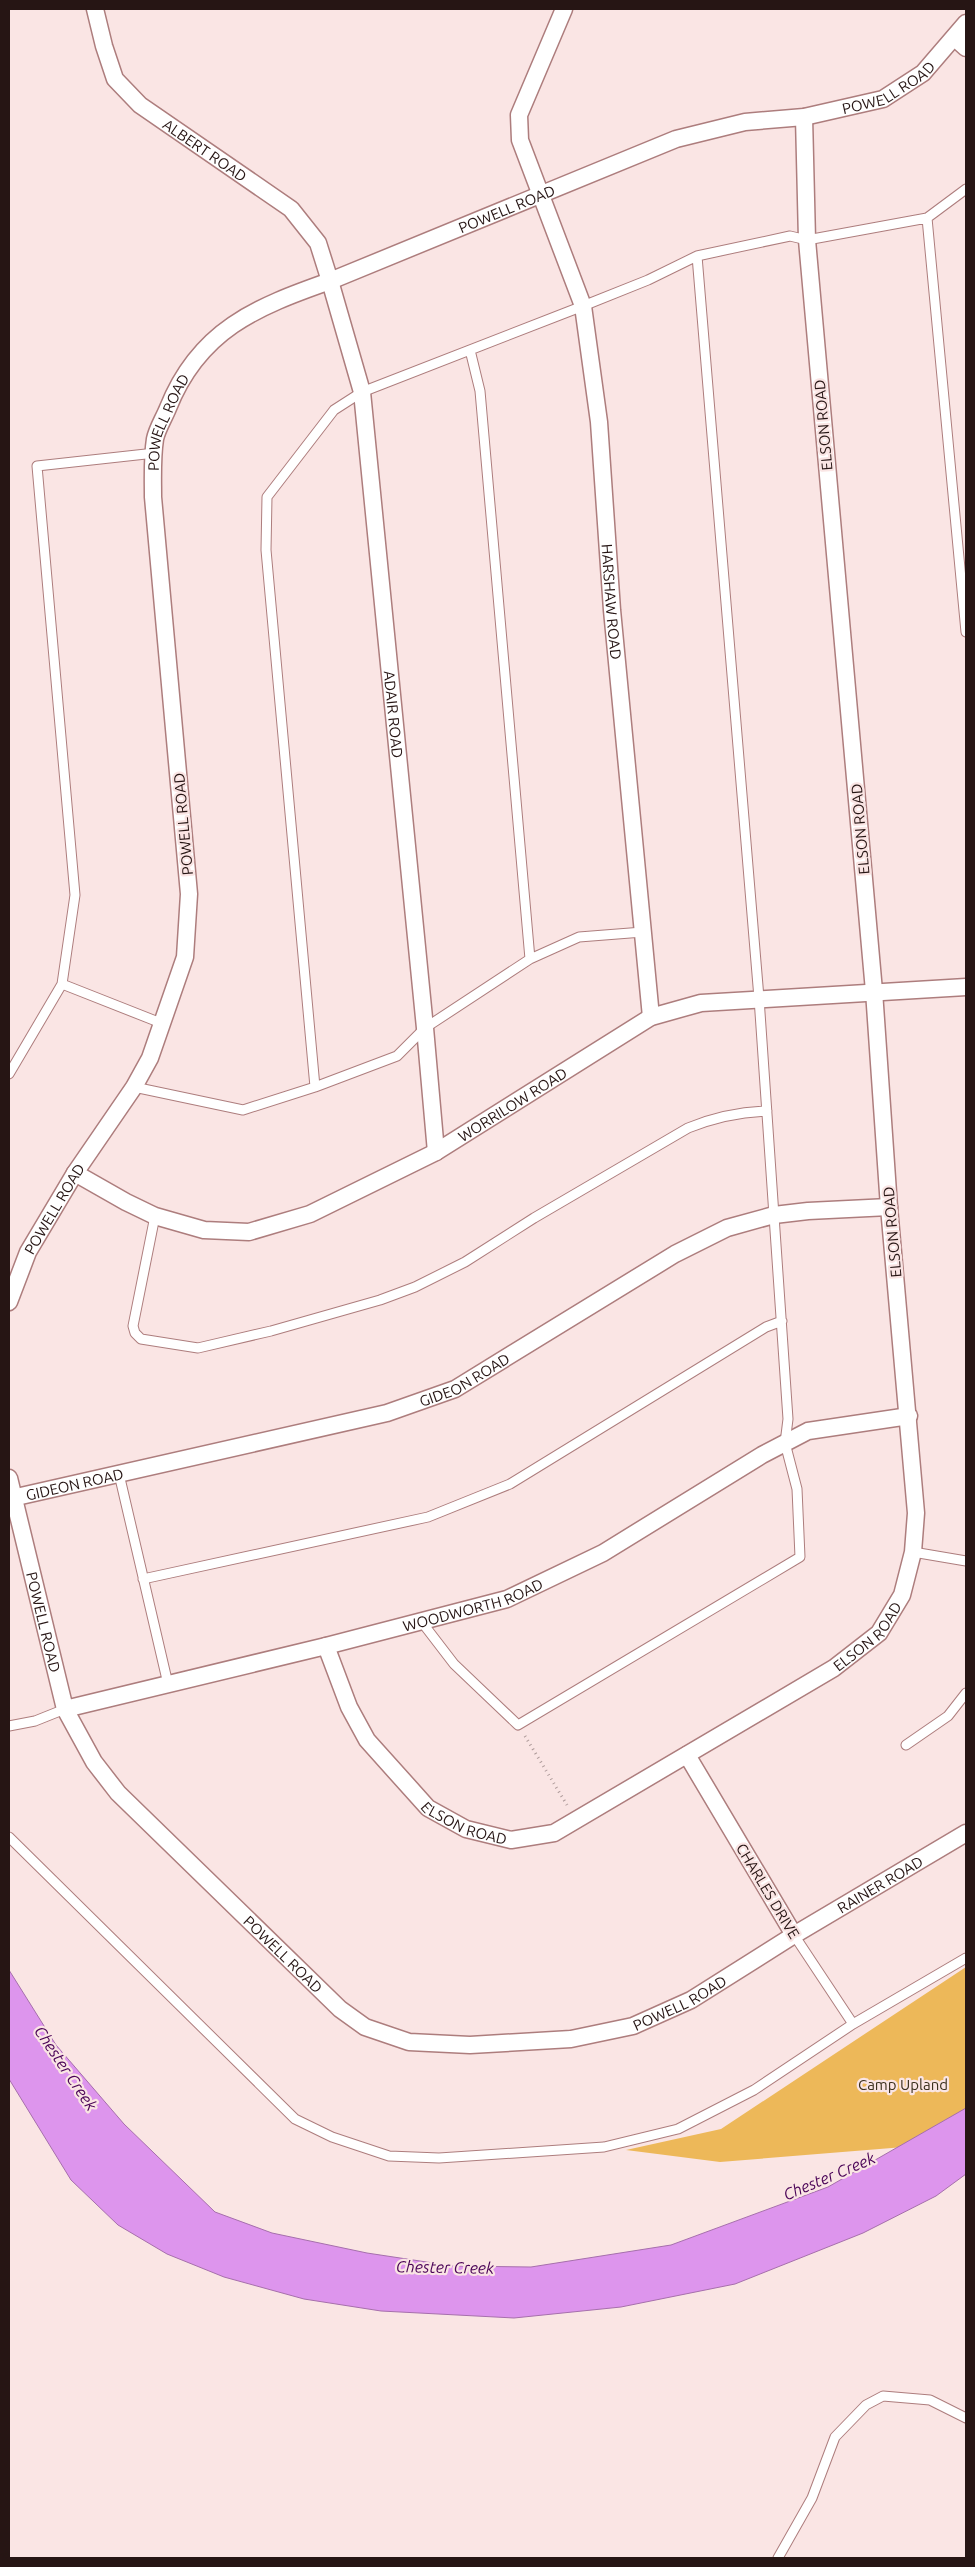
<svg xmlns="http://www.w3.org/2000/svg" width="975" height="2567" font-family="Ubuntu,sans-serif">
<rect width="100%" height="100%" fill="#fae5e4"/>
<!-- green -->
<path fill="#edb859" d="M966,1967V2142L720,2162L626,2150L721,2129Z"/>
<!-- water -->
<path fill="#dd95ed" stroke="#a66fac" d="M9,1970L56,2045L124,2124L215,2212L272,2233L367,2253L453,2266L531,2267L671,2245L828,2187L966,2108V2174L936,2196L863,2233L735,2284L621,2307L514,2318L381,2311L304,2299L224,2277L167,2254L118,2225L71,2180L9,2079Z"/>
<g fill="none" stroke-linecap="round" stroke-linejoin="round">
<!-- lane casing -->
<g stroke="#ad7d7d" stroke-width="11">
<path id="lane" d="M927,218L966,632
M470,350L480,391L530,959
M62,984L161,1023
M9,1074L62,984L75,895L37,466L155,453
M134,1087L243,1110L315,1087L397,1056L425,1028L530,959L579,937L643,932
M315,1087L266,550L267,497L334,410L362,392L583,306L648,280L697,256L790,236L807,240L927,218L966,189
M155,1216L133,1326L135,1333L141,1339L198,1348L271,1331L380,1300L415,1287L465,1262L534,1218L688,1128C715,1117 738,1112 767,1111
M119,1474L168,1684
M913,1552L966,1561
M143,1579L428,1517L510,1484L766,1327L782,1321
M421,1621L454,1664L518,1725L800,1557L797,1489L785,1443L788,1419L759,998L697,256
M9,1726L35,1721L65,1709
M906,1745L948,1716L966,1693
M9,1837L295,2119L332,2137L389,2156L439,2158L604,2147L678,2129L754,2090L853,2024L966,1958
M794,1935L853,2024
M778,2558L812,2498L835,2437L866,2405L883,2396L930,2400L966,2418"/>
</g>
<!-- street casing -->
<g stroke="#ad7d7d" stroke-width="19">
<g id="street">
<path id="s1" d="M95,9L104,46L115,79L140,105L291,209L318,243L330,281L362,392L425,1028L436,1152"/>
<path id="s2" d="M564,9L519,115L520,140L583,306L599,422L612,610L651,1017"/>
<path d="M955,38L966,48"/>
<path id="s3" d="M75,1173L126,1202L155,1216L204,1230L249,1232L310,1214L436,1152L651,1017L701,1003L966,987"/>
<path id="s4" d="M9,1302L28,1252L75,1173L134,1087L150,1058L185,957L189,894L153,497C153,478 152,458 155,439C157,429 164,418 168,408C199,330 256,307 330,281L676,139L745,122L804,117L883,99L923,73L966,23"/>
<path id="s5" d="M9,1478L65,1709L94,1762L118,1793L340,2009L365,2027L409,2042L470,2045L571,2039L633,2026L691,2000L794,1935L966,1833"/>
<path id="s6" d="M12,1498L387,1413L455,1389L675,1254L727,1228L774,1215L808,1211L889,1207"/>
<path id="s7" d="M326,1646L349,1707L367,1740L428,1808L466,1829L511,1840L554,1833L834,1668L879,1633L902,1595L913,1552L916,1513L889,1207L874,991L807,240L804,117"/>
<path id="s8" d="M65,1709L326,1646L507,1599L603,1553L762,1455L808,1431L909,1416"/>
<path d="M687,1755L794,1935"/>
</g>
</g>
<!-- path -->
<path stroke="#af9c9b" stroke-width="3" stroke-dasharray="1 4" stroke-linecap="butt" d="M525,1736L567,1805"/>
<!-- lane -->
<use href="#lane" stroke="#fff" stroke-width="9"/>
<!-- street -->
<use href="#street" stroke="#fff" stroke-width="16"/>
</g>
<g text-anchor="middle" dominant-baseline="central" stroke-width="4.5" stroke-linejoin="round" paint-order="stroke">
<!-- street labels -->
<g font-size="15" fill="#261514" stroke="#fae5e4">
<text stroke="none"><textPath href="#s4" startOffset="1752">POWELL ROAD</textPath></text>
<text stroke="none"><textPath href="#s1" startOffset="188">ALBERT ROAD</textPath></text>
<text stroke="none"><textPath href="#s4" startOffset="1348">POWELL ROAD</textPath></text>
<text stroke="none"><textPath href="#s4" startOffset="929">POWELL ROAD</textPath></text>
<text transform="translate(823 425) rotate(-95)">ELSON ROAD</text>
<text stroke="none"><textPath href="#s2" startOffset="615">HARSHAW ROAD</textPath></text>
<text stroke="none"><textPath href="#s1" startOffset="815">ADAIR ROAD</textPath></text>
<text transform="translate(183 824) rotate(-95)">POWELL ROAD</text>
<text transform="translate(860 829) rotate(-95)">ELSON ROAD</text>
<text stroke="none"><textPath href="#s3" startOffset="481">WORRILOW ROAD</textPath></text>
<text stroke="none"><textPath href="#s4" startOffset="104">POWELL ROAD</textPath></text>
<text transform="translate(892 1232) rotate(-95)">ELSON ROAD</text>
<text stroke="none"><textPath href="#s6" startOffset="469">GIDEON ROAD</textPath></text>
<text stroke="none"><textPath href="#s6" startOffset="64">GIDEON ROAD</textPath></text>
<text stroke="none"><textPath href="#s8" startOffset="421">WOODWORTH ROAD</textPath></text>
<text stroke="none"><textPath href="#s5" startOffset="148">POWELL ROAD</textPath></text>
<text stroke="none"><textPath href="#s7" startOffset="699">ELSON ROAD</textPath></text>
<text stroke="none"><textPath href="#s7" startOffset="234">ELSON ROAD</textPath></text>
<text stroke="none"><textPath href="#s5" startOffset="1235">RAINER ROAD</textPath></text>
<text transform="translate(768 1891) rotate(59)">CHARLES DRIVE</text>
<text stroke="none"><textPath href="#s5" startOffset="568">POWELL ROAD</textPath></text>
<text stroke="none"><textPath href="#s5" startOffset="1002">POWELL ROAD</textPath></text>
</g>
<!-- park labels -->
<g font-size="15" fill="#3b301d" stroke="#fae5e4">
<text x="903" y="2084">Camp Upland</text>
</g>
<!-- water labels -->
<g font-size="16" font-style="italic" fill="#490256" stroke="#fae5e4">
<text transform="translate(66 2068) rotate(56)">Chester Creek</text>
<text transform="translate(829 2176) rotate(-23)">Chester Creek</text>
<text transform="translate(445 2267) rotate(1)">Chester Creek</text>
</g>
</g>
<!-- border -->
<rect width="975" height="2567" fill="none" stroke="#261514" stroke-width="20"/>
</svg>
